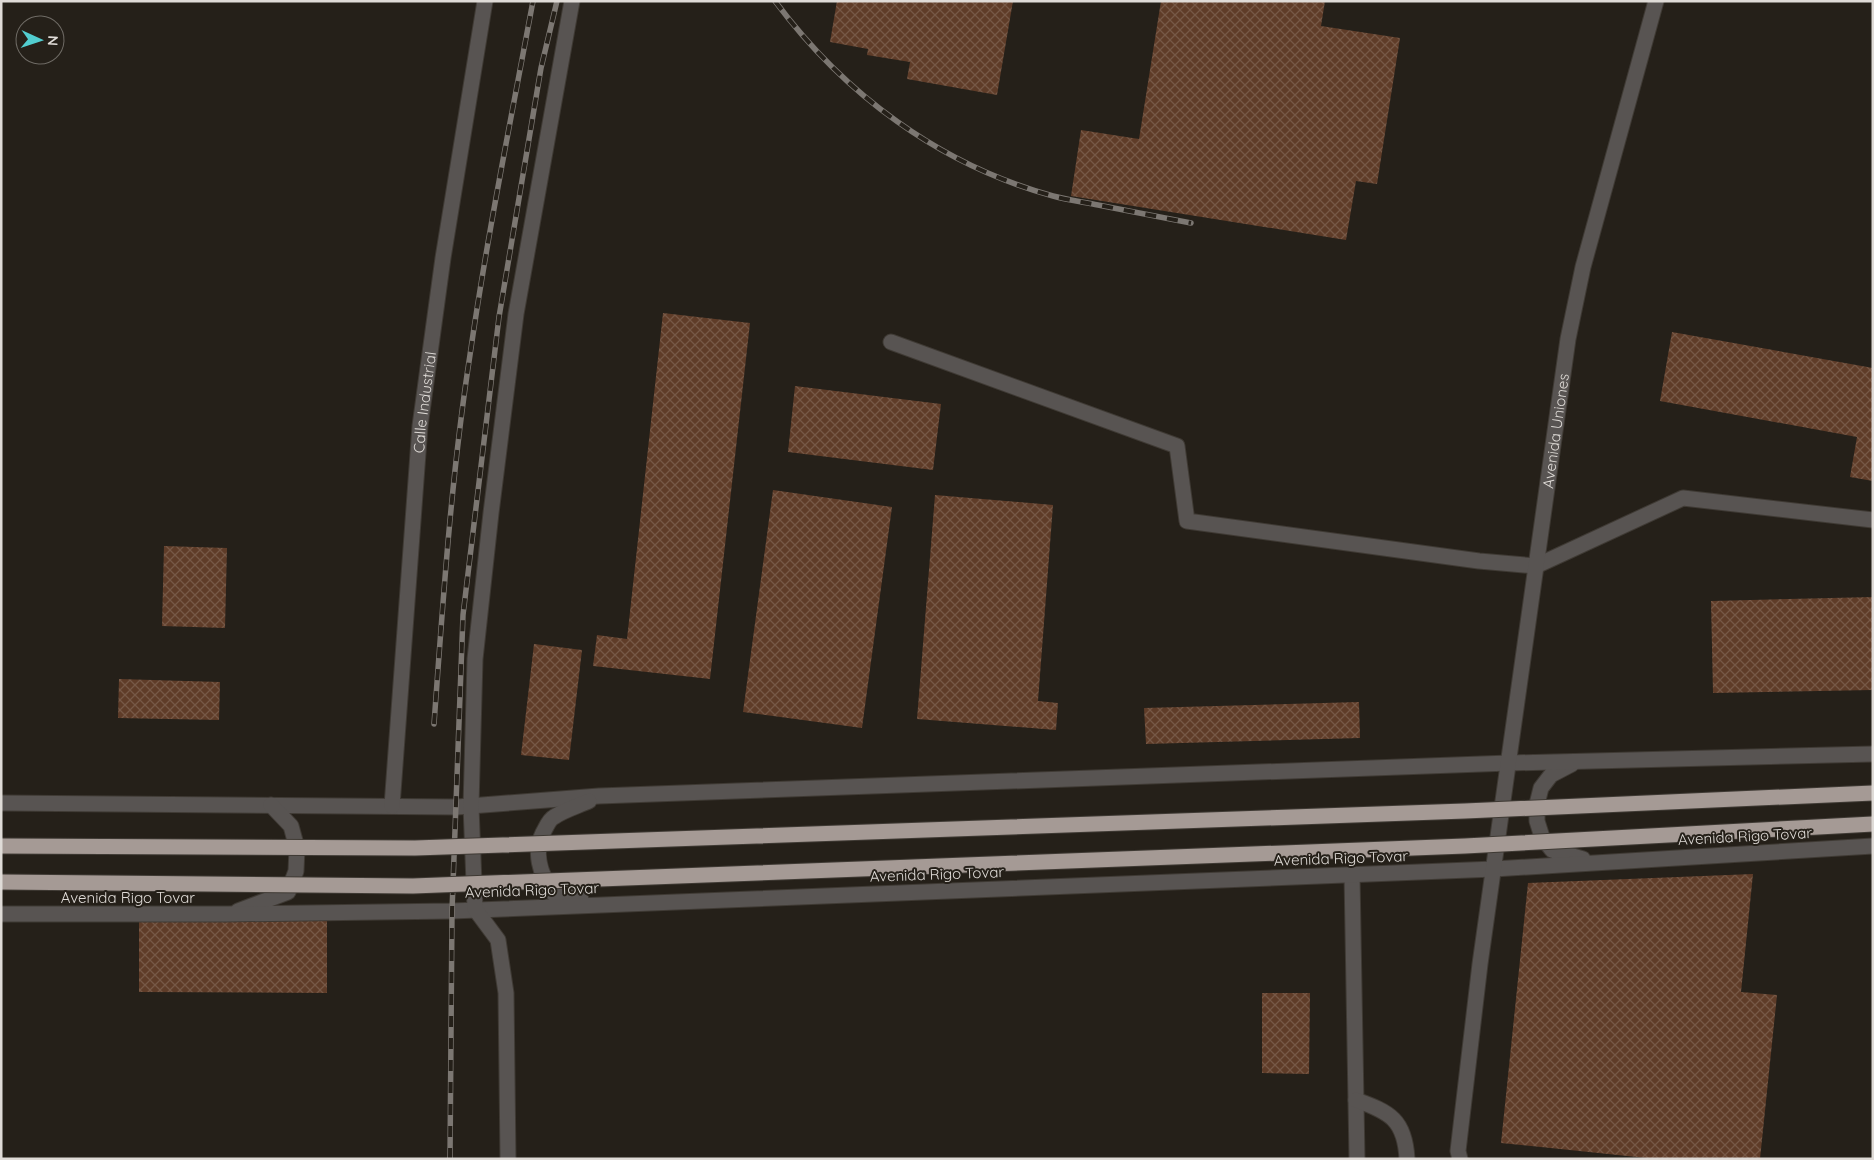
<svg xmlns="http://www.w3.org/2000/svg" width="1874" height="1160" font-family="Quicksand,sans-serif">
<defs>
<pattern id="building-cross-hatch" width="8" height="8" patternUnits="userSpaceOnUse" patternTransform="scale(1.25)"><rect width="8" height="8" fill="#5f3c28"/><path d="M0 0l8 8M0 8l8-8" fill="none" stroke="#765846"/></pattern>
</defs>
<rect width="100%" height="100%" fill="#252019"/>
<!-- building -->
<path fill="url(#building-cross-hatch)" d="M837,1H1013L997,95L907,79L910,62L867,55L868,49L830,42Z
M1161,1H1325L1321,26L1400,38L1377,184L1356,181L1346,240L1071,196L1081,130L1139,139Z
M663,313L750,323L710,679L593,666L597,635L627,639Z
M1672,332L1873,368V481L1850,477L1857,437L1660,401Z
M795,386L941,404L933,470L788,452Z
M773,490L892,507L862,728L743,712Z
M935,495L1053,505L1038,701L1058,703L1056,730L917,719Z
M164,546L227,548L225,628L162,626Z
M1873,597V690L1713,693L1711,601Z
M534,644L582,650L569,760L521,755Z
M119,679L220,682L219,720L118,718Z
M1359,702L1360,738L1146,744L1144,708Z
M1753,874L1741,992L1777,995L1760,1159H1656L1501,1143L1528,883Z
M139,917H327V993L139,992Z
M1262,993H1310L1309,1074L1262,1073Z"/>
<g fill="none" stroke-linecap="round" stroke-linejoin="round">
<!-- minor casing -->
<g stroke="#3f3a34" stroke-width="17">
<g id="minor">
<path d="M891,342L1177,446L1187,521L1479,561L1536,566L1683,498L1873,520"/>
<path d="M1572,764L1551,775L1541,788L1537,804V821L1542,837L1552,850L1583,859"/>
<path d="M1,803L457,807L599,796L1509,763L1873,754"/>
<path id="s1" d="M392,806L420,426L443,258L485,1"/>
<path d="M1352,875L1357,1159"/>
<path d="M581,899L554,894C540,875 532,851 545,829C547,825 550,819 554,817C564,810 578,806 589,801"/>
<path d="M238,911L288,892L296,871L297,848L291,826L271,805"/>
<path d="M1,914H227L452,911L1494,869L1873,846"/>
<path d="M1356,1100C1390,1112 1405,1120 1407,1159"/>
<path d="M508,1159L506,993L498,940L475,909L471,806L475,659L491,513L516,314L572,1"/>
<path id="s2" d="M1460,1159L1458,1151L1480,964L1568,339L1583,267L1656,1"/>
</g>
</g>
<!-- minor -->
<use href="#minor" stroke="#585452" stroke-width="15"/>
<!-- rail casing -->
<g stroke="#7c7772" stroke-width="5.5">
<path id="rail" d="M775,1C844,94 940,165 1053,196C1068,200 1083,202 1098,205C1129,211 1160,217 1191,223
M434,724C443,601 451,477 470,355C487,237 511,119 533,1
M450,1159L452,911L463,615L499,317L541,68L557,1"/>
</g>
<!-- rail -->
<use href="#rail" stroke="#252019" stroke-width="4" stroke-dasharray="11" stroke-linecap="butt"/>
<!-- highway-bridge casing -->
<g stroke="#3f3a34" stroke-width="17" stroke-linecap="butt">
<path id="highway-bridge" d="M1,846L415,848L1465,811L1873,793
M1,882L413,886L1465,846L1873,824"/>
</g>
<!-- highway-bridge -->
<use href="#highway-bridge" stroke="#a59a95" stroke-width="15"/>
</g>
<g text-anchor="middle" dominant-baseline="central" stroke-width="4" stroke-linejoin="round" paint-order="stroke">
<!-- street labels -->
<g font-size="15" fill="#dfdbd7" stroke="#252019">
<text stroke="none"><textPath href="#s1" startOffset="405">Calle Industrial</textPath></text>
<text stroke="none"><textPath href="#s2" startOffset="735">Avenida Uniones</textPath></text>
<text transform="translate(1745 836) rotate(-3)">Avenida Rigo Tovar</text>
<text transform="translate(1341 858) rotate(-2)">Avenida Rigo Tovar</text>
<text transform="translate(937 874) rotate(-2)">Avenida Rigo Tovar</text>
<text transform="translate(532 890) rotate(-2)">Avenida Rigo Tovar</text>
<text x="128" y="897">Avenida Rigo Tovar</text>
</g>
</g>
<!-- border -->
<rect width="1874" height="1160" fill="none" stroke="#dfdbd7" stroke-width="5"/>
<!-- north arrow -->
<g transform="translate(40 40) rotate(93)"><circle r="24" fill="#252019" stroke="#6f6b65"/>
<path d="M0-4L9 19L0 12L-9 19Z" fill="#52cdcf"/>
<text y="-8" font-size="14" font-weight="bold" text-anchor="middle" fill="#dfdbd7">N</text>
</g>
</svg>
